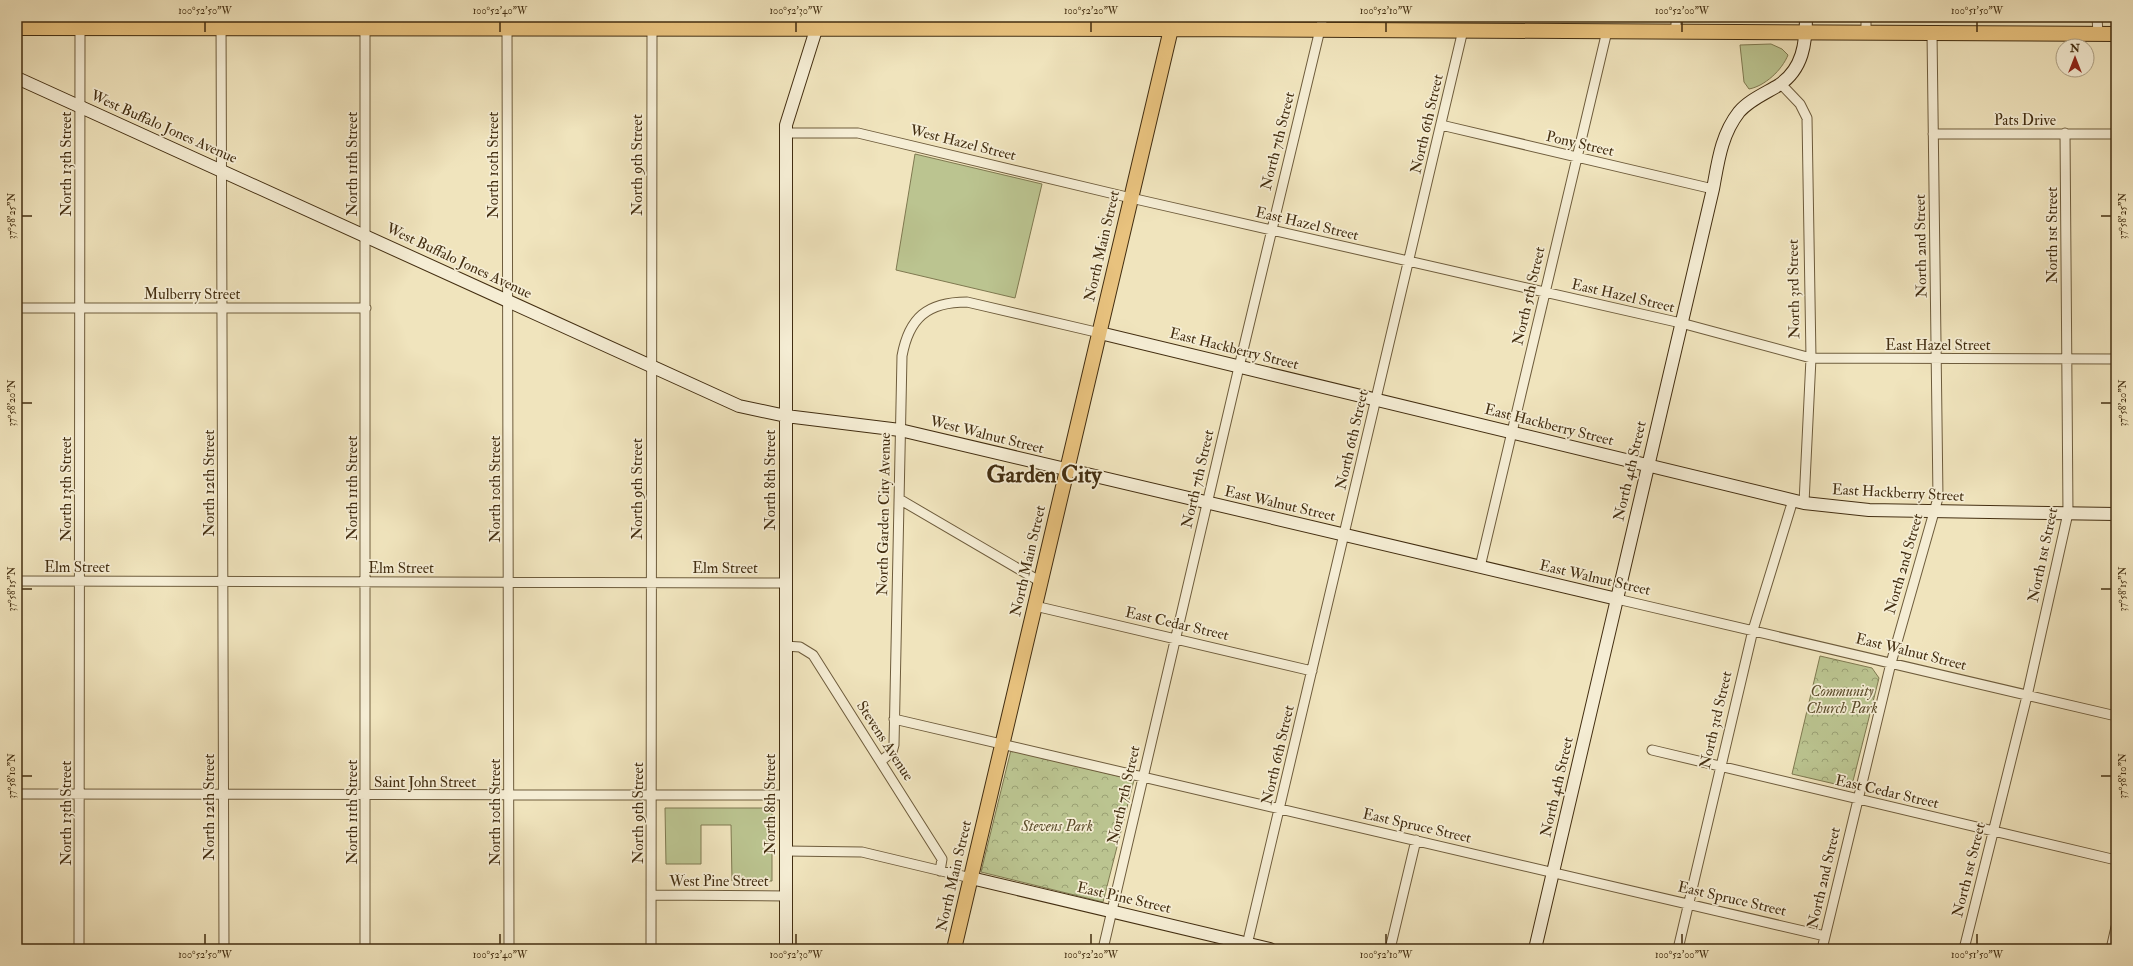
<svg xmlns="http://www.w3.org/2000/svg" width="2133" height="966" font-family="'IM FELL Double Pica',serif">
<defs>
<pattern id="park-crowns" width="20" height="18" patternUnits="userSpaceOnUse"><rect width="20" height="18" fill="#bbc490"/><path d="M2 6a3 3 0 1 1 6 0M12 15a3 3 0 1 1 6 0" fill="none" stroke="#9aa074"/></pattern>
</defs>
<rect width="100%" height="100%" fill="#f0e4bd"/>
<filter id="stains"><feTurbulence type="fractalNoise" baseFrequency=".005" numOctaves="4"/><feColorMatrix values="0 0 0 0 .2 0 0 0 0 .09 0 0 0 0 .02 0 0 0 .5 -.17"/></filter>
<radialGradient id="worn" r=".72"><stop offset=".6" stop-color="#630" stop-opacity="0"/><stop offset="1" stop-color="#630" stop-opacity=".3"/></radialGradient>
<!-- grass -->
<path fill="#bbc490" stroke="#7f7950" d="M1771,44L1782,49L1788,55C1782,70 1765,86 1749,89L1744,82L1740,45Z
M915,154L1042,184L1015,298L896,270Z
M665,808H772V881H732L731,825H701V864H666Z"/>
<!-- park -->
<path fill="url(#park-crowns)" stroke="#7f7950" d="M1820,656L1872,668L1879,678L1852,785L1848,787L1792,774Z
M1011,750L1134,780L1103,902L981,872Z"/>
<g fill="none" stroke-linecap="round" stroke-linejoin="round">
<!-- street casing -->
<g stroke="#6e5c3c" stroke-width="11">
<path id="street" d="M100,17V28
M221,17L224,949
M476,17V28
M607,17V28
M740,17V29
M1676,17V31
M1866,17V32
M2097,17L2098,34
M342,28V17
M365,28V949
M507,28L509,949
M1781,84L1800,104L1807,118L1811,358L1804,503
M1441,125L1713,189
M786,133H858L1131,198L1681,323L1811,358L2116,359
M1933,134H2116
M17,308H366
M899,499L1041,582
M1480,567L1607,31
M17,581L786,583
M1617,599L2116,716
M1035,606L1312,671
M785,646L800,647L813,655L942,859L940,871
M894,719L1825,936
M1652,750L2116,860
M881,761L892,752L894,745L902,356C909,318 927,302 967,302L1100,333
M17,794L785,795
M786,851L862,852L971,878
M652,895L786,896
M79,949L80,28
M651,949L652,28
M1103,949L1239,367L1323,17
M1246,949L1463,30
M1390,949L1416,840
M1678,949L1753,630L1793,500
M1822,949L1891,663L1938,498L1932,33
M1964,949L2027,696L2068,513L2065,133
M2111,949L2116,927"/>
</g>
<!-- secondary casing -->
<g stroke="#432e11" stroke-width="14">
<path id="secondary" d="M862,17L890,27
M1171,29L1173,17
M17,78L739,406L786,416L900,430L1617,599
M1100,333L1804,503L1869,510L2116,514
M971,878L1270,949
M786,949V125L820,17
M1535,949L1713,189C1718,162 1721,135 1739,112C1749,100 1766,93 1779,85C1803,69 1806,43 1806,17"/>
</g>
<!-- primary casing -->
<g stroke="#432e11" stroke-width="16">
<path id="primary" d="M17,28L1171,29L2116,34
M954,949L1171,29"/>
</g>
<!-- street -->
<use href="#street" stroke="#f5edd4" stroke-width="9"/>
<!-- secondary -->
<use href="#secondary" stroke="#f5edd4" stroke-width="12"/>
<!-- primary -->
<use href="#primary" stroke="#e8c27e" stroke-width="14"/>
</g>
<!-- ticks -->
<path fill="none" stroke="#432e11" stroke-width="1.5" d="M205,22V32M500,22V32M796,22V32M1091,22V32M1386,22V32M1682,22V32M1977,22V32M22,216H32M2101,216H2111M22,403H32M2101,403H2111M22,589H32M2101,589H2111M22,776H32M2101,776H2111M205,934V944M500,934V944M796,934V944M1091,934V944M1386,934V944M1682,934V944M1977,934V944"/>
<g text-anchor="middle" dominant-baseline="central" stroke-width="3.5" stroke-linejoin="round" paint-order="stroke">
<!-- street labels -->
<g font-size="15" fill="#432e11" stroke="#f5edd4">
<text x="2025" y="120">Pats Drive</text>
<text transform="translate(1427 124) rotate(-77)">North 6th Street</text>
<text transform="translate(164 127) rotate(24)">West Buffalo Jones Avenue</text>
<text transform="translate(1278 141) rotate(-76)">North 7th Street</text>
<text transform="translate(963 143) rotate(14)">West Hazel Street</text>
<text transform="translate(1580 144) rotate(13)">Pony Street</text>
<text transform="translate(66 164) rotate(-90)">North 13th Street</text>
<text transform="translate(352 164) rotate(-90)">North 11th Street</text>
<text transform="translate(493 165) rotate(-90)">North 10th Street</text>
<text transform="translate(637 165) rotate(-90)">North 9th Street</text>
<text transform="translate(1307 224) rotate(13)">East Hazel Street</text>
<text transform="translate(2052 235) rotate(-90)">North 1st Street</text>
<text transform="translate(1102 246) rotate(-77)">North Main Street</text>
<text transform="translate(1921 246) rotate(-91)">North 2nd Street</text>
<text transform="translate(459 261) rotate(25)">West Buffalo Jones Avenue</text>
<text transform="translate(1794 289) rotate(-91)">North 3rd Street</text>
<text x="192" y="294">Mulberry Street</text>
<text transform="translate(1529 296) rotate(-77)">North 5th Street</text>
<text transform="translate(1623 296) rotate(13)">East Hazel Street</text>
<text x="1938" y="345">East Hazel Street</text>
<text transform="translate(1234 349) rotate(14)">East Hackberry Street</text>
<text transform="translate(1549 425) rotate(14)">East Hackberry Street</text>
<text transform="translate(987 435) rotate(14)">West Walnut Street</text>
<text transform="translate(1352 440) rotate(-77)">North 6th Street</text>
<text transform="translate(1630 471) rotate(-77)">North 4th Street</text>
<text transform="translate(1198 479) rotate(-77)">North 7th Street</text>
<text transform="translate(770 480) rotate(-90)">North 8th Street</text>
<text transform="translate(209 483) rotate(-90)">North 12th Street</text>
<text transform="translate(352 488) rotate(-90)">North 11th Street</text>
<text transform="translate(66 489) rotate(-90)">North 13th Street</text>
<text transform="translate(495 489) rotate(-90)">North 10th Street</text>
<text transform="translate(637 489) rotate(-90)">North 9th Street</text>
<text transform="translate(1898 493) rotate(3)">East Hackberry Street</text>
<text transform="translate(1280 504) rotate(13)">East Walnut Street</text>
<text transform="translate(884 514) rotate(-89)">North Garden City Avenue</text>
<text transform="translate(2043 555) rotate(-78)">North 1st Street</text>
<text transform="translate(1028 561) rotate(-77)">North Main Street</text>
<text transform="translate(1904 564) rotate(-74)">North 2nd Street</text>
<text x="77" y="567">Elm Street</text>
<text x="401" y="568">Elm Street</text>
<text x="725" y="568">Elm Street</text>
<text transform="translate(1595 578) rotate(13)">East Walnut Street</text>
<text transform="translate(1177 624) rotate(13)">East Cedar Street</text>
<text transform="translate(1911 652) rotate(14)">East Walnut Street</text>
<text transform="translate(1716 720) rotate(-77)">North 3rd Street</text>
<text transform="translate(885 741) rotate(57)">Stevens Avenue</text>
<text transform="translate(1278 755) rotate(-77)">North 6th Street</text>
<text x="425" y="782">Saint John Street</text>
<text transform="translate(1557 787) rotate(-77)">North 4th Street</text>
<text transform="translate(1887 792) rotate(13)">East Cedar Street</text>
<text transform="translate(1124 795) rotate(-77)">North 7th Street</text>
<text transform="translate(770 804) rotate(-90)">North 8th Street</text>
<text transform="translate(209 807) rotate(-90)">North 12th Street</text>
<text transform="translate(352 812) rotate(-90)">North 11th Street</text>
<text transform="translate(495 812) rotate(-90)">North 10th Street</text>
<text transform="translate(66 813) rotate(-90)">North 13th Street</text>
<text transform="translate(638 813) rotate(-90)">North 9th Street</text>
<text transform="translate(1417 826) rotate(13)">East Spruce Street</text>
<text transform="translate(1969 870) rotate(-76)">North 1st Street</text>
<text transform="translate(954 876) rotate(-77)">North Main Street</text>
<text transform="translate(1824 878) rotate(-77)">North 2nd Street</text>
<text x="719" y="881">West Pine Street</text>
<text transform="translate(1124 898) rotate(13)">East Pine Street</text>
<text transform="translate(1732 899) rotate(13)">East Spruce Street</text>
</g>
<!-- park labels -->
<g font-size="15" font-style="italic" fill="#5b4c2a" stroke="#f5edd4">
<text x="1842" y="691">Community<tspan x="1842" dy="17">Church Park</tspan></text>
<text x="1057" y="826">Stevens Park</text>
</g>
<!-- town labels -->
<g font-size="23" font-weight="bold" fill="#432e11" stroke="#f5edd4">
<text x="1044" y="474">Garden City</text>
</g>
</g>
<!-- margin -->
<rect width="2133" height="966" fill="none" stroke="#f0e4bd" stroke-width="44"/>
<!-- north arrow -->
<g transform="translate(2075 58)"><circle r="19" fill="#f5edd4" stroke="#aea186"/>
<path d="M0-3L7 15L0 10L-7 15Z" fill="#8f2418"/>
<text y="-6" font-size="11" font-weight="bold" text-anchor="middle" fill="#432e11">N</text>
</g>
<rect x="22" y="22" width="2089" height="922" fill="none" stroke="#432e11" stroke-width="1.5"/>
<g font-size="10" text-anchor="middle" fill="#432e11">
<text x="205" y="14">100°52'50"W</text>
<text x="500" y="14">100°52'40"W</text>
<text x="796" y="14">100°52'30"W</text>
<text x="1091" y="14">100°52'20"W</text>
<text x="1386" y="14">100°52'10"W</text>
<text x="1682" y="14">100°52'00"W</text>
<text x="1977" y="14">100°51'50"W</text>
<text transform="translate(11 216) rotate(-90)" y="4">37°58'25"N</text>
<text transform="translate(2122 216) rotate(-90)" y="4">37°58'25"N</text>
<text transform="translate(11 403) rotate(-90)" y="4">37°58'20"N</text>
<text transform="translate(2122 403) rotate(-90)" y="4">37°58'20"N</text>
<text transform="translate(11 589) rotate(-90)" y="4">37°58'15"N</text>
<text transform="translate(2122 589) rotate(-90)" y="4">37°58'15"N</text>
<text transform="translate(11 776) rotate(-90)" y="4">37°58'10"N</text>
<text transform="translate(2122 776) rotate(-90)" y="4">37°58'10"N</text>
<text x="205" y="958">100°52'50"W</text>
<text x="500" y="958">100°52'40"W</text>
<text x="796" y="958">100°52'30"W</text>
<text x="1091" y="958">100°52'20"W</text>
<text x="1386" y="958">100°52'10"W</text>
<text x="1682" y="958">100°52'00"W</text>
<text x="1977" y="958">100°51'50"W</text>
</g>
<rect width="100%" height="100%" filter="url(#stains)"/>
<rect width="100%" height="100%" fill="url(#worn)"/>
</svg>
